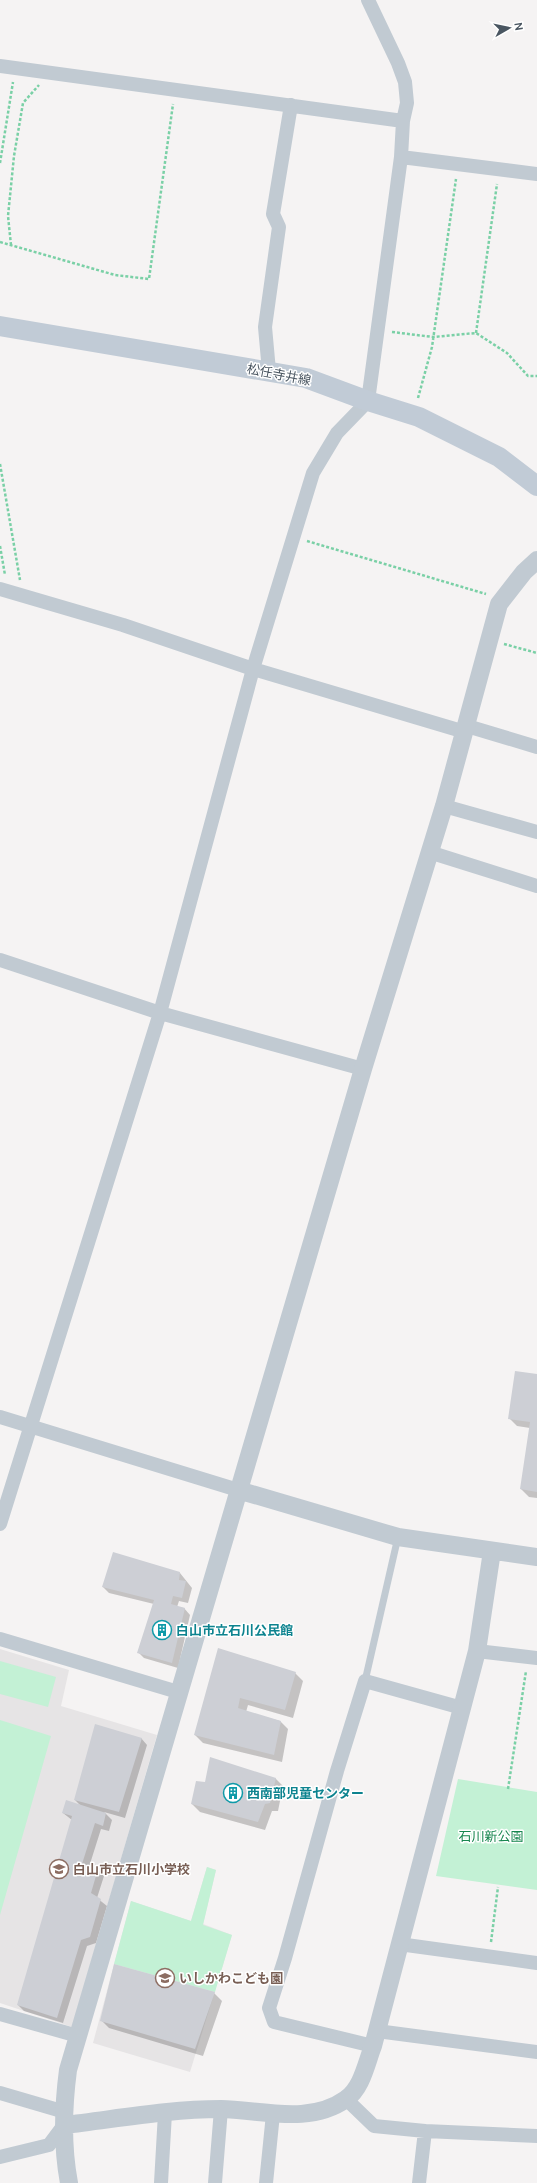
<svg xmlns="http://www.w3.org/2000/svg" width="537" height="2183" font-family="Ubuntu,'Noto Sans JP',sans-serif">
<rect width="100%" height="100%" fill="#f5f3f3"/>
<!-- education -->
<path fill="#e6e4e5" d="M0,1649L69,1670L61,1706L157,1735L72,2027L0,2003Z
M207,1867L216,1870L203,1924L232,1935L190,2072L93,2043L131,1901L191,1921Z"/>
<!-- green -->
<path fill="#c3f1d5" d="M0,1661L56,1677L48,1707L0,1694Z
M0,1720L51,1736L0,1915Z
M458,1779L537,1792V1890L436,1876Z
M207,1867L216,1870L203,1925L232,1935L215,1992L114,1964L131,1901L191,1921Z"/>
<!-- shadow -->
<path fill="#0003" d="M537,1375V1498L529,1497L521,1489L530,1428L517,1426L509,1418Z
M180,1573L192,1588L188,1603L179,1601L177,1607L184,1608L190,1615L178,1668L144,1658L138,1652L154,1604L109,1593L103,1587Z
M219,1649L295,1673L303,1681L293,1718L248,1705L246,1712L280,1721L288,1729L282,1762L203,1743L195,1735Z
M141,1738L147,1745L125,1818L104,1812L112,1820L109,1831L101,1829L89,1867L98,1870L104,1876L97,1898L107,1906L96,1943L87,1946L63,2023L24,2011L18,2005L72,1820L63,1813L81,1806L75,1800Z
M275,1778L283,1786L278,1811H272L265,1830L200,1812L192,1804L206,1783Z
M214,1993L222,2001L203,2056L109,2028L101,2020Z"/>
<!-- building -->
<path fill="#cdcfd5" d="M515,1371L537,1374V1492L520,1489L530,1422L508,1419Z
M113,1552L180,1572L179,1580L186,1581L182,1598L173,1596L171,1604L185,1608L172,1663L137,1653L154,1600L102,1587Z
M218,1648L296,1672L285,1710L240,1698L238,1708L281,1721L274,1755L194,1735Z
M95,1724L142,1738L119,1812L74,1800Z
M210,1757L276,1778L270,1803L265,1804L258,1822L191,1804L196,1781L205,1782Z
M66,1800L106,1813L103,1826L95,1823L82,1864L98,1869L91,1893L101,1899L90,1937L81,1940L57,2018L17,2005L72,1816L62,1813Z
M114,1964L215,1992L195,2049L100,2021Z"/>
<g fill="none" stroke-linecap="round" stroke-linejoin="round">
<!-- path -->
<path stroke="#7ad0a6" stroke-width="2.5" stroke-dasharray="3 2" stroke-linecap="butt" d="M0,163L13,82
M0,242L115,275L149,279L173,104
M11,245L8,216L14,156L23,103L39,85
M392,332L433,337L476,333L507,353L528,376H537
M476,333L497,184
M418,398L432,347L456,179
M0,464L20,580
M307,541L486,594
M0,546L5,575
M504,644L537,653
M508,1789L526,1671
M491,1942L498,1887"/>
<!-- service -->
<path stroke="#c1cad2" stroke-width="7" d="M365,1681L398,1537"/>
<!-- minor -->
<path stroke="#c1cad2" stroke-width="14" d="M0,66L403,121
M401,157L537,174
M269,371L265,327L279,227L273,214L291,105
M0,589L123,625L253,669L465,732
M467,726L537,747
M444,806L537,832
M429,852L537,886
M0,960L160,1013L363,1069
M0,1417L238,1490
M0,1524L160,1013L253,669L313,473L337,433L368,401L401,157L403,121L407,103L405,82L398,63L368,0
M0,1639L178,1692
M477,1651L537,1658
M399,1944L537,1963
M0,2014L78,2036
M377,2031L537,2052
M373,2046L274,2022L269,2008L285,1958L337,1771L365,1681L462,1708
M0,2093L65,2112
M346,2099L374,2126L425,2131L537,2136
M0,2157L49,2145L64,2125
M161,2183L165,2113
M215,2183L221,2109
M266,2183L273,2114
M419,2183L425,2131"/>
<!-- tertiary -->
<path stroke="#c1cad2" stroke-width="18" d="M238,1490L398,1537L537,1557
M64,2125C116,2119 169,2109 221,2109C262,2110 310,2125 346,2099C362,2088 366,2064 373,2046L477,1651L492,1551
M69,2183C62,2146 63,2108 68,2070L363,1069L444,806L499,604L524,572L537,560"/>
<!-- secondary -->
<path stroke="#c1cbd6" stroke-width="20" d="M0,326L306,378L368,401L419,417L499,457L537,486"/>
</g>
<!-- icons -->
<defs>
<g id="building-ring" transform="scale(1)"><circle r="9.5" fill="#fff" stroke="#0f9aa8" stroke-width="1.5"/><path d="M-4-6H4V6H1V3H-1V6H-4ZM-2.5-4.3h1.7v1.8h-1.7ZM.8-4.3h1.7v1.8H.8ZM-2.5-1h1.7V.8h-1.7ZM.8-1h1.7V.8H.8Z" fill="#0f9aa8"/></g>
<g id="school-ring" transform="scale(1)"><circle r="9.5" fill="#fff" stroke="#8d6e63" stroke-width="1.5"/><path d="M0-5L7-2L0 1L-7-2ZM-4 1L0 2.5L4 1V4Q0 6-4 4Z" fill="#8d6e63"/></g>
</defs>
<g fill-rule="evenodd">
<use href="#building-ring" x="162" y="1630"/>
<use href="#building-ring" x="233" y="1793"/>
<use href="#school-ring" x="59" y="1869"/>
<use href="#school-ring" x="165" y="1978"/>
</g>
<g text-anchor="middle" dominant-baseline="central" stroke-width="3" stroke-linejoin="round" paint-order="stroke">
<!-- street labels -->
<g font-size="13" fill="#4a5661" stroke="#fff">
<text transform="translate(279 374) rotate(11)">松任寺井線</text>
</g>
<!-- culture labels -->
<g font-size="13" font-weight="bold" fill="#0d838f" stroke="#fff" text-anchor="start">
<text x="176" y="1630">白山市立石川公民館</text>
<text x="247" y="1793">西南部児童センター</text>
</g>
<!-- park labels -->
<g font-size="13" fill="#17864f" stroke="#fff">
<text x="491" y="1836">石川新公園</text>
</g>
<!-- education labels -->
<g font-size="13" font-weight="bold" fill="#785e54" stroke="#fff" text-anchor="start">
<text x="73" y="1869">白山市立石川小学校</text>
<text x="179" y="1978">いしかわこども園</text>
</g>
</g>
<!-- north arrow -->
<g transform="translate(509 28) rotate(81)" stroke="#ffffff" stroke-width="3" paint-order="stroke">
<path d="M0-3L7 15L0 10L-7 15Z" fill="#4a5661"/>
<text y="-6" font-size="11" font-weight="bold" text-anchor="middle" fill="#4a5661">N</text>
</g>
</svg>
